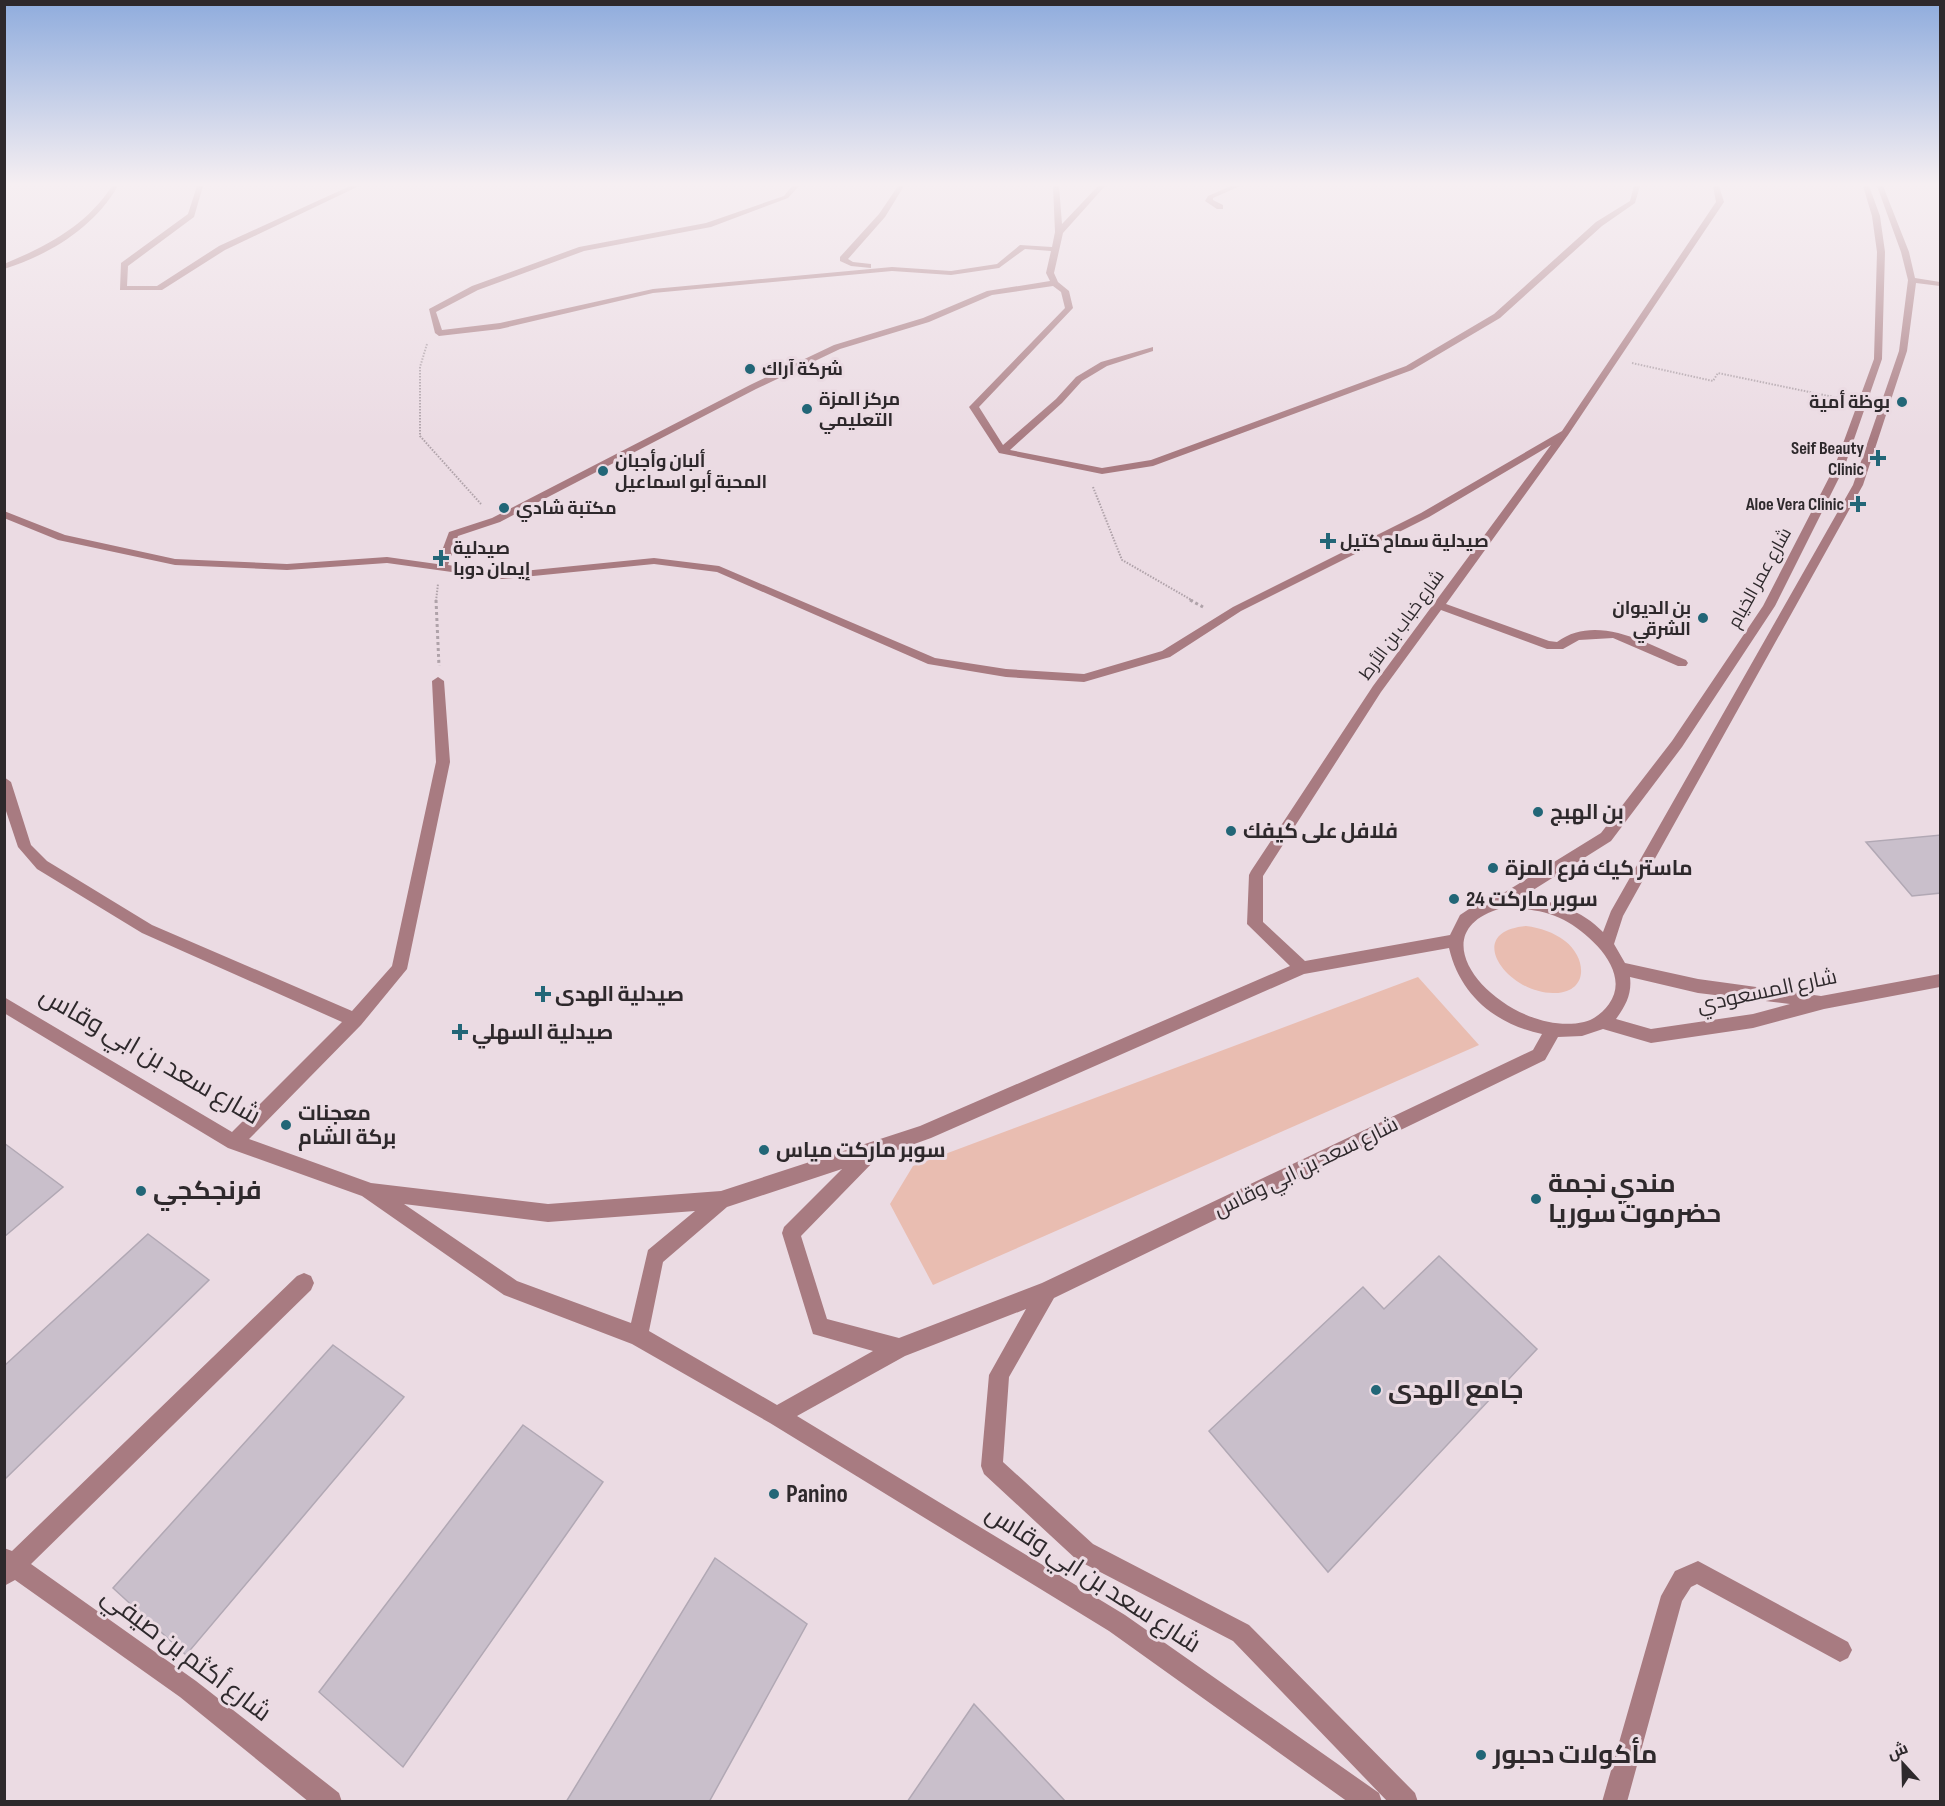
<svg xmlns="http://www.w3.org/2000/svg" width="1945" height="1806" font-family="'Sofia Sans Condensed',Cairo,sans-serif">
<rect width="100%" height="100%" fill="#ebdbe3"/>
<!-- green -->
<path fill="#e9bdb1" d="M1526,926C1541,928 1553,932 1565,941C1587,958 1589,992 1555,993C1509,995 1461,932 1526,926Z
M1418,977L1479,1045L933,1285L890,1204L913,1166Z"/>
<!-- building -->
<path fill="#c9bfcb" stroke="#b1a8b4" stroke-width="1.5" d="M1941,835V893L1912,896L1866,842Z
M4,1143L63,1187L4,1237Z
M148,1234L209,1280L4,1480V1366Z
M1439,1256L1537,1349L1328,1572L1209,1431L1363,1287L1384,1309Z
M333,1345L404,1397L186,1655L113,1588Z
M523,1425L603,1482L403,1767L319,1692Z
M715,1558L807,1624L709,1802H566Z
M974,1704L1066,1802H907Z"/>
<g fill="none" stroke-linecap="round" stroke-linejoin="round">
<!-- path-far1 -->
<path stroke="#afa2a9" stroke-width="2" stroke-dasharray="1.5 1.5" stroke-linecap="butt" d="M427,344L420,367V436L481,504
M1632,363L1713,381L1718,373L1843,399
M1093,487L1122,560L1193,601
M436,601L438,584"/>
<!-- path -->
<path stroke="#afa2a9" stroke-width="3" stroke-dasharray="3 3" stroke-linecap="butt" d="M436,600L439,666
M1190,600L1203,607"/>
<!-- minor -->
<path fill="#a87b81" fill-rule="evenodd" d="M112,186H118C93,228 51,254 4,269V264C47,246 86,226 112,186Z
M197,186H203L194,217L128,266L127,286H157L219,246L350,186H359L225,250L162,290H120L121,263L188,214Z
M792,186H799L788,198L711,227L584,251L478,290L436,312L442,330L500,323L653,289L892,267L951,271L997,264L1020,245L1052,247L1055,232L1053,186H1059L1062,224L1098,186H1105L1063,233L1054,273L1058,282L1069,291L1073,308L979,407L1003,445L1056,399L1076,377L1101,362L1153,347V351L1107,366L1082,381L1062,403L1010,450L1102,468L1151,460L1406,366L1494,314L1596,222L1630,201L1634,186H1640L1635,203L1602,226L1500,318L1412,370L1153,466L1102,474L999,453L969,407L1065,308L1061,292L1053,286L992,295L929,322L840,349L756,389L500,522L458,536L448,565L502,573L654,558L719,566L935,658L1006,669L1084,674L1162,651L1233,607L1421,513L1562,431L1716,202L1713,186H1719L1724,202L1568,435L1446,604L1549,641L1557,642C1597,613 1647,644 1686,660L1688,663L1686,666H1678L1613,638L1579,640L1563,649H1547L1441,610L1381,692L1263,876V922L1305,961L1450,935L1460,915L1475,905L1497,897L1601,833L1672,741L1763,606L1834,468L1874,359L1877,252L1872,216L1863,186H1869L1880,216L1885,252L1882,359L1844,468L1775,606L1682,747L1611,841L1522,897C1551,900 1582,910 1603,932L1611,911L1853,485L1899,351L1908,280L1901,252L1877,186H1883L1909,252L1915,278L1940,282V286L1916,283L1907,351L1863,485L1623,916L1614,944L1625,963L1698,979L1821,996L1940,974V987L1824,1009L1753,1028L1651,1043L1603,1029L1582,1036L1558,1037L1545,1060L1054,1298L1009,1377L1003,1462L1093,1544L1249,1625L1415,1793L1418,1802H1388L1233,1641L1077,1560L984,1474L981,1466L989,1375L1026,1309L905,1356L797,1416L1125,1615L1379,1793L1382,1802H1348L1109,1631L770,1423L632,1344L504,1295L362,1196L228,1148L4,1013V997L232,1132L342,1022L142,933L37,869L18,847L4,805V777L11,782L31,845L47,861L152,925L352,1011L392,966L436,762L432,681L438,677L444,681L450,762L407,969L361,1025L249,1139L371,1183L548,1204L721,1191L920,1126L1290,966L1247,924L1249,875L1251,871L1373,686L1551,445L1429,517L1241,611L1170,657L1084,682L1006,677L928,664L717,572L654,564L502,579L387,563L287,570L175,565L58,540L4,518V511L65,535L175,559L287,564L387,557L437,564L449,532L492,518L750,385L834,345L923,318L987,291L1050,281L1046,273L1051,251L1025,249L999,268L951,275L892,271L653,293L500,329L439,336L435,333L429,309L472,286L579,247L706,223L784,196ZM1502,908C1523,908 1545,910 1564,920C1590,934 1632,972 1609,1004C1603,1012 1594,1020 1584,1022C1511,1039 1406,935 1502,908ZM1449,948C1460,995 1495,1024 1542,1034L1533,1050L1042,1283L899,1338L827,1319L801,1236L878,1157L931,1138L1304,974ZM1630,977L1698,993L1790,1004L1753,1014L1651,1029L1616,1019C1626,1005 1632,994 1630,977ZM842,1169L784,1227L782,1233L813,1334L873,1351L777,1405L649,1331L663,1262L727,1207ZM404,1204L548,1222L695,1211L648,1250L631,1323L517,1281Z
M898,186H904L885,217L848,259L853,262L871,264V268L851,266L840,261V257L879,214Z
M1231,186H1240L1213,198V200L1223,205V209H1217L1205,201L1208,196Z
M304,1273L311,1276L314,1283L311,1290L31,1564L196,1681L339,1793L342,1802H309L180,1697L15,1580L4,1586V1548L12,1551L297,1276Z
M1698,1561L1848,1642L1852,1650L1848,1658L1840,1662L1697,1584L1691,1587L1682,1601L1627,1802H1602L1661,1596L1675,1571Z"/>
</g>
<!-- sky -->
<linearGradient id="sky" x2="0" y2="1"><stop stop-color="#8facdd"/><stop offset="0.42" stop-color="#f6eff2"/><stop offset="1" stop-color="#f6eff2" stop-opacity="0"/></linearGradient>
<rect width="1945" height="439" fill="url(#sky)"/>
<!-- markers -->
<g fill="#267" stroke="#ebdbe3" stroke-width="2">
<circle cx="750" cy="369" r="6"/>
<circle cx="1902" cy="402" r="6"/>
<circle cx="807" cy="409" r="6"/>
<path d="M1875 449h6v6h6v6h-6v6h-6v-6h-6v-6h6z"/>
<circle cx="603" cy="471" r="6"/>
<path d="M1855 495h6v6h6v6h-6v6h-6v-6h-6v-6h6z"/>
<circle cx="504" cy="508" r="6"/>
<path d="M1325 532h6v6h6v6h-6v6h-6v-6h-6v-6h6z"/>
<path d="M438 549h6v6h6v6h-6v6h-6v-6h-6v-6h6z"/>
<circle cx="1703" cy="618" r="6"/>
<circle cx="1538" cy="812" r="6"/>
<circle cx="1231" cy="831" r="6"/>
<circle cx="1493" cy="868" r="6"/>
<circle cx="1454" cy="899" r="6"/>
<path d="M540 985h6v6h6v6h-6v6h-6v-6h-6v-6h6z"/>
<path d="M457 1023h6v6h6v6h-6v6h-6v-6h-6v-6h6z"/>
<circle cx="286" cy="1125" r="6"/>
<circle cx="764" cy="1150" r="6"/>
<circle cx="141" cy="1191" r="6"/>
<circle cx="1536" cy="1199" r="6"/>
<circle cx="1376" cy="1390" r="6"/>
<circle cx="774" cy="1494" r="6"/>
<circle cx="1481" cy="1755" r="6"/>
</g>
<g text-anchor="middle" dominant-baseline="central" stroke-width="6" stroke-linejoin="round" paint-order="stroke">
<!-- far-poi labels -->
<g font-size="18" font-weight="bold" fill="#2e292c" stroke="#ebdbe3" text-anchor="start">
<text x="762" y="369">شركة آراك</text>
<text x="819" y="399">مركز المزة<tspan x="819" dy="21">التعليمي</tspan></text>
<text x="1890" y="402" text-anchor="end">بوظة أمية</text>
<text x="1864" y="448" text-anchor="end">Seif Beauty<tspan x="1864" dy="21">Clinic</tspan></text>
<text x="615" y="461">ألبان وأجبان<tspan x="615" dy="21">المحبة أبو اسماعيل</tspan></text>
<text x="1844" y="504" text-anchor="end">Aloe Vera Clinic</text>
<text x="516" y="508">مكتبة شادي</text>
<text x="1340" y="541">صيدلية سماح كتيل</text>
<text x="453" y="548">صيدلية<tspan x="453" dy="21">إيمان دوبا</tspan></text>
<text x="1691" y="608" text-anchor="end">بن الديوان<tspan x="1691" dy="21">الشرقي</tspan></text>
</g>
<!-- far-street labels -->
<g font-size="18" fill="#2e292c" stroke="#ebdbe3">
<text transform="translate(1760 578) rotate(-61)">شارع عمر الخيام</text>
<text transform="translate(1402 625) rotate(-54)">شارع خباب بن الأرط</text>
</g>
<!-- poi labels -->
<g font-size="21" font-weight="bold" fill="#2e292c" stroke="#ebdbe3" text-anchor="start">
<text x="1550" y="812">بن الهبج</text>
<text x="1243" y="831">فلافل على كيفك</text>
<text x="1505" y="868">ماستر كيك فرع المزة</text>
<text x="1466" y="899">سوبر ماركت 24</text>
<text x="555" y="994">صيدلية الهدى</text>
<text x="472" y="1032">صيدلية السهلي</text>
<text x="298" y="1113">معجنات<tspan x="298" dy="24">بركة الشام</tspan></text>
<text x="776" y="1150">سوبر ماركت مياس</text>
</g>
<!-- street labels -->
<g font-size="21" fill="#2e292c" stroke="#ebdbe3">
<text transform="translate(1767 991) rotate(-12)">شارع المسعودي</text>
<text transform="translate(1306 1167) rotate(-26)">شارع سعد بن ابي وقاس</text>
</g>
<!-- near-street labels -->
<g font-size="26" fill="#2e292c" stroke="#ebdbe3">
<text transform="translate(150 1056) rotate(30)">شارع سعد بن ابي وقاس</text>
<text transform="translate(1093 1579) rotate(33)">شارع سعد بن ابي وقاس</text>
<text transform="translate(186 1655) rotate(37)">شارع أكثم بن صيفي</text>
</g>
<!-- near-poi labels -->
<g font-size="26" font-weight="bold" fill="#2e292c" stroke="#ebdbe3" text-anchor="start">
<text x="1548" y="1184">مندي نجمة<tspan x="1548" dy="30">حضرموت سوريا</tspan></text>
<text x="153" y="1191">فرنجكجي</text>
<text x="1388" y="1390">جامع الهدى</text>
<text x="786" y="1494">Panino</text>
<text x="1493" y="1755">مأكولات دحبور</text>
</g>
</g>
<!-- border -->
<rect width="1945" height="1806" fill="none" stroke="#2e292c" stroke-width="12"/>
<!-- north arrow -->
<g transform="translate(1903 1764) rotate(338)" stroke="#ebdbe3" stroke-width="4.5" paint-order="stroke">
<path d="M0-4.5L10 22L0 15L-10 22Z" fill="#2e292c"/>
<text y="-9" font-size="16" font-weight="bold" text-anchor="middle" fill="#2e292c">ش</text>
</g>
</svg>
